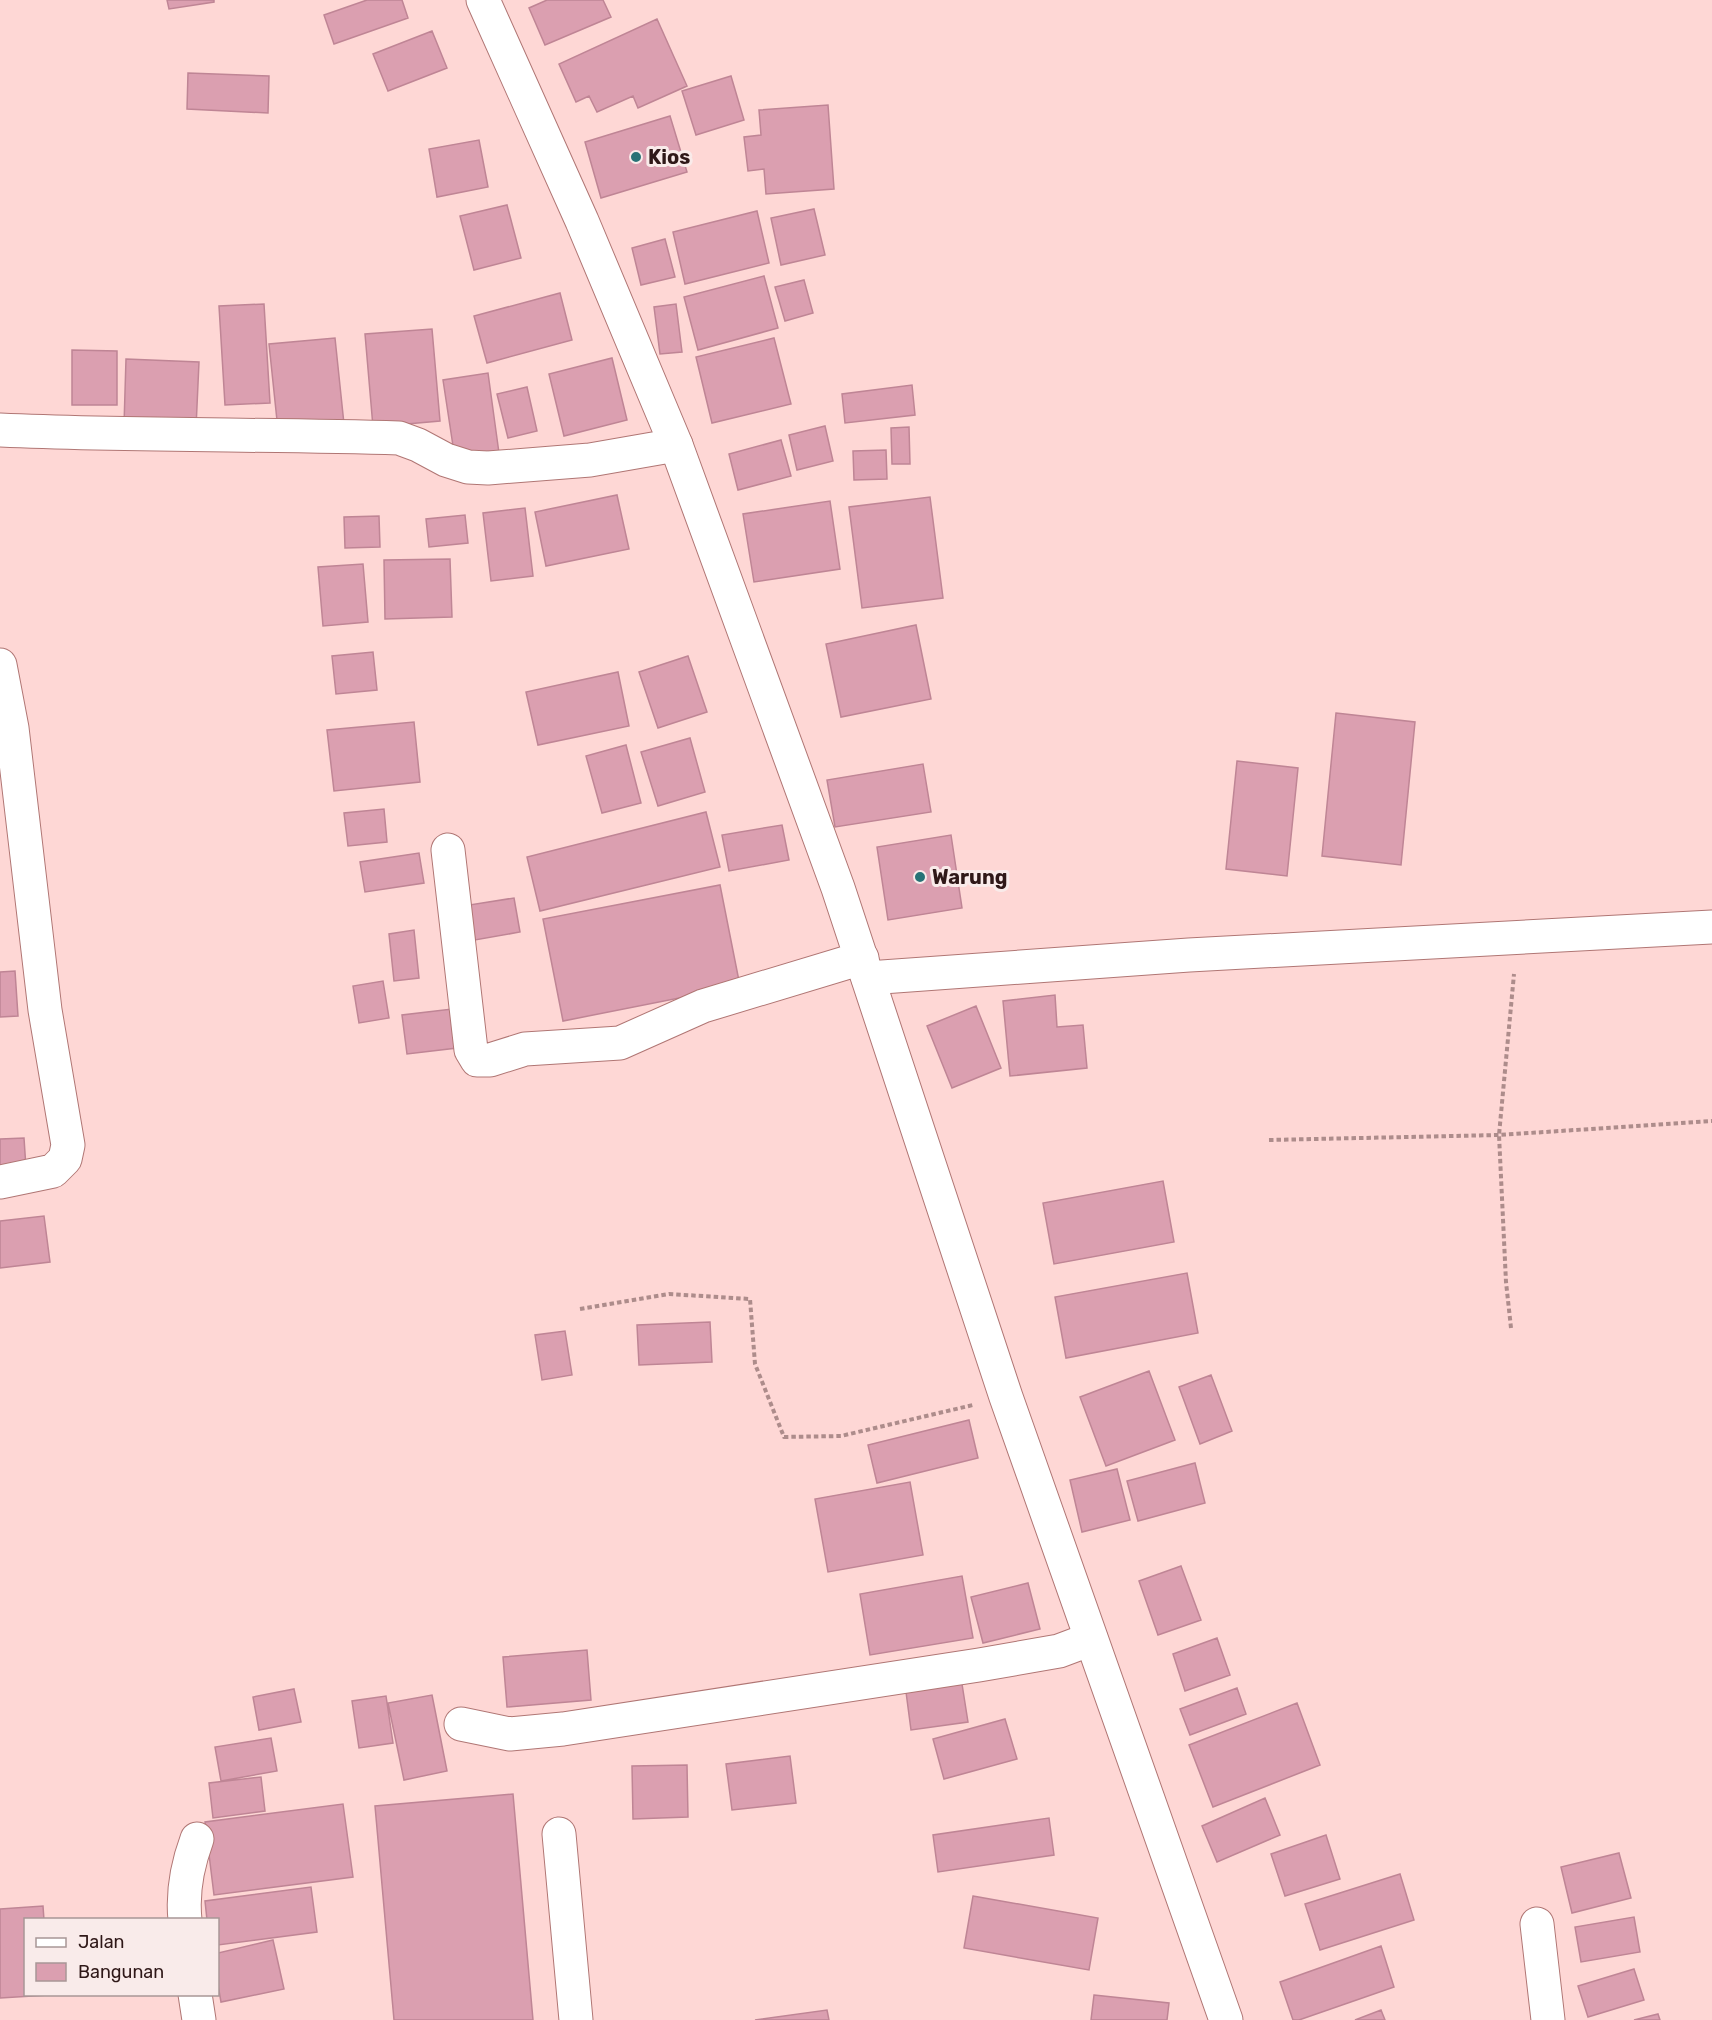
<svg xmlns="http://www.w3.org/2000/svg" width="1712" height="2020" font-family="Rubik,sans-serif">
<rect width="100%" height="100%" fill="#fed7d5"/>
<!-- building -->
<path fill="#db9fb0" stroke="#bf8595" stroke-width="1.5" d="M167,0H214V2L169,9Z
M367,0H402L408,18L334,44L324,15Z
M547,0H603L611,17L545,45L529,8Z
M657,19L687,86L638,108L633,96L597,112L589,96L576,102L559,64Z
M432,31L447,68L388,91L373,54Z
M188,73L269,76L268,113L187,109Z
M731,76L744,120L696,135L682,91Z
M828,105L834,189L766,194L764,169L748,171L744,137L761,135L759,110Z
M670,116L687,172L601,198L585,142Z
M479,140L488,187L437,197L429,149Z
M507,205L521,258L474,270L460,216Z
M814,209L825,255L781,265L771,218Z
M757,211L769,263L685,284L673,232Z
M665,239L675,277L641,285L632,248Z
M764,276L778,328L698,350L684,297Z
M804,280L813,313L785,321L775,287Z
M560,293L572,340L487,363L474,316Z
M264,304L270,403L225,405L219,306Z
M676,304L682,352L660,354L654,307Z
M432,329L440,421L373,427L365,334Z
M335,338L344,424L278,430L269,344Z
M774,338L791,404L712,423L696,357Z
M72,350L117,351V405H72Z
M612,358L627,420L564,436L549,374Z
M126,359L199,362L196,428L124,425Z
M488,373L499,453L455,459L443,380Z
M912,385L915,415L845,423L842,394Z
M527,387L537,431L508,438L497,394Z
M825,426L833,461L797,470L789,435Z
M909,427L910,464H892L891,428Z
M781,440L791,476L738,490L729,454Z
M886,450L887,479L854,480L853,451Z
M617,495L629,549L546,566L535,512Z
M930,497L943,598L862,608L849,507Z
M830,501L840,569L754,582L743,514Z
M525,508L533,576L491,581L483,513Z
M465,515L468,543L429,547L426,519Z
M379,516L380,547L345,548L344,517Z
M450,559L452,617L385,619L384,560Z
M363,564L368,622L323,626L318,567Z
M916,625L931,699L841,717L826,644Z
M373,652L377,690L336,694L332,656Z
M688,656L707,712L658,728L639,672Z
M618,672L629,726L538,745L526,692Z
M1336,713L1415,722L1401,865L1322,856Z
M414,722L420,782L334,791L327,730Z
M690,738L705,792L658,806L641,752Z
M626,745L641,803L602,813L586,756Z
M1237,761L1298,768L1287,876L1226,869Z
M923,764L931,812L835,827L827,780Z
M384,809L387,842L348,846L344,813Z
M706,812L720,867L540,911L527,857Z
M782,825L789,860L729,871L722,835Z
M951,835L962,908L888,920L877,847Z
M419,853L424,883L365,892L360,862Z
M720,885L740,986L563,1021L543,919Z
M514,898L520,932L475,940L469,905Z
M414,930L419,978L394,981L389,934Z
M15,971L18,1016L0,1017V972Z
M383,981L389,1018L359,1023L353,986Z
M1055,995L1057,1027L1083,1025L1087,1068L1010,1076L1003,1001Z
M976,1006L1001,1068L952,1088L927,1026Z
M452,1009L457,1048L407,1054L402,1015Z
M24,1138L26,1168L0,1169V1139Z
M1163,1181L1174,1242L1054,1264L1043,1203Z
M44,1216L50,1262L0,1268V1221Z
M1187,1273L1198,1333L1066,1358L1055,1297Z
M710,1322L712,1362L639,1365L637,1325Z
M565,1331L572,1375L542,1380L535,1335Z
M1149,1371L1175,1440L1106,1466L1080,1397Z
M1211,1375L1232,1431L1200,1444L1179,1387Z
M969,1420L978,1458L877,1483L868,1445Z
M1195,1463L1205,1503L1138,1521L1127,1481Z
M1117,1469L1130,1520L1082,1532L1070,1480Z
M910,1482L923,1555L828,1572L815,1499Z
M1181,1566L1201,1620L1158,1635L1139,1581Z
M962,1576L973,1638L870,1655L860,1594Z
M1028,1583L1040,1629L983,1643L971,1597Z
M1217,1638L1230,1675L1185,1691L1173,1654Z
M587,1650L591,1700L507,1707L503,1657Z
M962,1684L968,1722L911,1730L906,1692Z
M1237,1688L1246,1714L1190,1735L1180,1709Z
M294,1689L301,1722L259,1730L253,1697Z
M432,1695L447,1771L404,1780L388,1703Z
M386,1696L393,1743L359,1748L352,1701Z
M1297,1703L1320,1765L1213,1807L1189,1745Z
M1005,1719L1017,1759L944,1779L933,1739Z
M271,1738L277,1771L221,1781L215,1747Z
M790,1756L796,1803L732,1810L726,1764Z
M687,1765L688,1817L633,1819L632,1766Z
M261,1777L265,1811L213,1818L209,1783Z
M513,1794L533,2020H394L375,1806Z
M1265,1798L1280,1835L1217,1862L1202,1826Z
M343,1804L353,1877L214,1895L205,1822Z
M1049,1818L1054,1855L938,1872L933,1835Z
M1326,1835L1340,1879L1285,1896L1271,1854Z
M1619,1853L1631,1898L1572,1913L1561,1867Z
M1400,1874L1414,1920L1320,1950L1305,1904Z
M311,1887L317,1932L218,1945V1920H207L205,1901Z
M973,1896L1098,1918L1089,1970L964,1948Z
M43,1906L44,1920H26V1994L49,1995L0,1998V1909Z
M1634,1917L1640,1952L1581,1962L1575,1927Z
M273,1940L284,1989L221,2002L218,1985V1953Z
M1381,1946L1394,1987L1299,2020H1293L1280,1982Z
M1634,1969L1644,2000L1588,2017L1578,1986Z
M1094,1995L1169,2003L1167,2020H1091Z
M827,2010L829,2020H755Z
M1381,2010L1385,2020H1355Z
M1658,2014L1660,2020H1634Z"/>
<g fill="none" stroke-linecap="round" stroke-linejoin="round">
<!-- minor casing -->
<g stroke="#b07674" stroke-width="35">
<path id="minor" d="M0,430C133,436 266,434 399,438L418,445L446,460L468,467L488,468L590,460L676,445
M0,665L12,728L45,1010L68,1145L65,1159L53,1171L0,1182
M448,850L471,1050L477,1060H490L525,1049L620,1043L703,1006L862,958
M868,978L1189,955L1712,927
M461,1724L510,1734L563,1729L979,1665L1059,1651L1091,1639
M559,1834L576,2020
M185,1920C182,1891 187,1866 197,1839
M1537,1924L1548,2020
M195,1994L199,2020"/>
</g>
<!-- tertiary casing -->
<g stroke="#b07674" stroke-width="35">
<path id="tertiary" d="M483,0L582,221L676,445L838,888L1006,1397L1226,2020"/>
</g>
<!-- path -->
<path stroke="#ad8c8b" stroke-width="4" stroke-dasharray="4.5 3" stroke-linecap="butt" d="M1269,1140L1499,1135L1712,1121
M580,1309L669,1294L750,1299L755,1364L784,1437L841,1436L973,1405
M1511,1328L1506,1282L1499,1135L1514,974"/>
<!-- minor -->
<use href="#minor" stroke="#fff" stroke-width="33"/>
<!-- tertiary -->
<use href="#tertiary" stroke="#fff" stroke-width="33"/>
</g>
<!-- markers -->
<g fill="#277276" stroke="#f9ebea" stroke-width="2">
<circle cx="636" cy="157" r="6"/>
<circle cx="920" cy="877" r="6"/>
</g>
<g text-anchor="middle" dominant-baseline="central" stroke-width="6" stroke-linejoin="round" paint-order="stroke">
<!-- poi labels -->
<g font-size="20" font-weight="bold" fill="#2f1818" stroke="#f9ebea" text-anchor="start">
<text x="648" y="157">Kios</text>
<text x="932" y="877">Warung</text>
</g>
</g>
<!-- legend -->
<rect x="24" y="1918" width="195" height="78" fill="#f9ebea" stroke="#a89796" stroke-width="1.5"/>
<rect x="36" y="1938" width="30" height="9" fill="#ffffff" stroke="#a89796" stroke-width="1.5"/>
<text x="78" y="1948" font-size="18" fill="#2f1818">Jalan</text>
<rect x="36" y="1963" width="30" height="18" fill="#db9fb0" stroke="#a89796" stroke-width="1.5"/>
<text x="78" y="1978" font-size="18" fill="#2f1818">Bangunan</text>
</svg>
